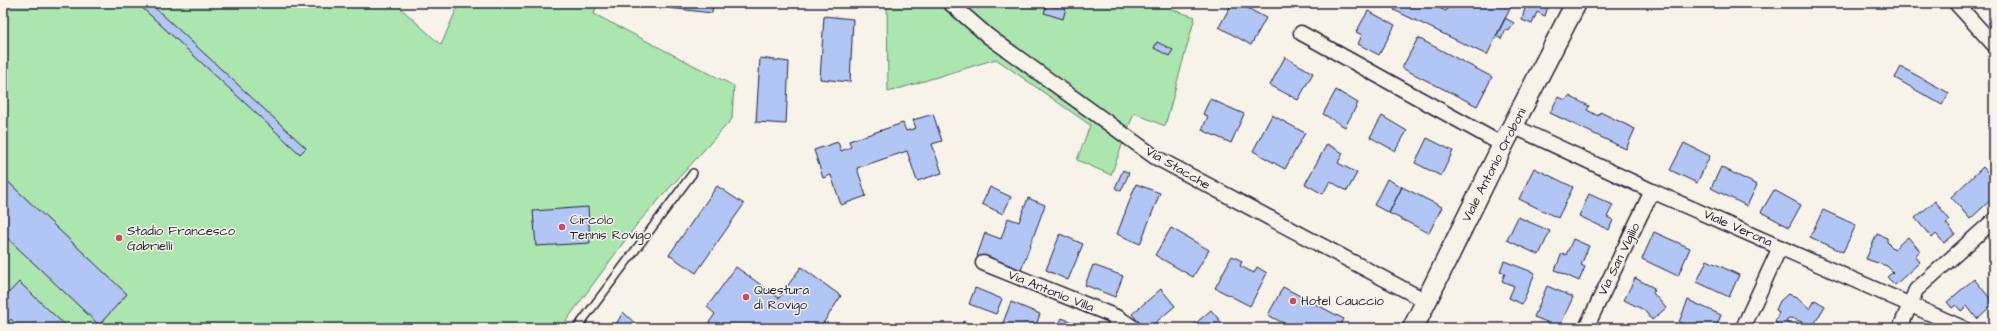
<svg xmlns="http://www.w3.org/2000/svg" width="1997" height="331" font-family="'Architects Daughter',sans-serif">
<rect width="100%" height="100%" fill="#f7f3e8"/>
<filter id="ink" filterUnits="userSpaceOnUse"><feTurbulence type="fractalNoise" baseFrequency=".025" numOctaves="2"/><feDisplacementMap in="SourceGraphic" scale="8" xChannelSelector="R" yChannelSelector="G"/><feConvolveMatrix kernelMatrix="1 2 1 2 8 2 1 2 1" color-interpolation-filters="sRGB"/></filter>
<g filter="url(#ink)">
<!-- green -->
<path fill="#aae6ad" stroke="#668474" d="M3,3H395L441,45L459,3H597L594,14L734,86L732,119L637,224L561,328H3Z
M887,3H1172L1170,9L1195,17L1165,126L1134,113L1111,175L1077,160L1090,125L996,59L888,92Z"/>
<!-- building -->
<path fill="#b2c6f5" stroke="#22223b" d="M137,3H150L306,148L300,154Z
M670,3H713L712,13L669,8Z
M1059,3L1067,4L1063,19L1044,13L1047,4L1057,7Z
M1232,3H1243L1242,5L1266,18L1251,45L1219,27Z
M1386,3H1398L1396,8Z
M1398,3H1428L1446,11L1450,3H1502L1511,7L1487,55L1394,10Z
M1515,3H1549L1545,16L1537,12L1532,24L1522,20L1525,8Z
M1368,11L1395,25L1379,55L1358,44L1362,35L1356,32Z
M824,16L853,19L850,82L820,79Z
M1505,18L1514,23L1509,31L1506,29L1501,39L1496,36Z
M1418,38L1492,77L1477,106L1402,68Z
M1157,42L1173,50L1169,56L1154,48Z
M1285,57L1313,73L1298,100L1270,85Z
M760,58L789,62L786,124L756,122Z
M1901,67L1949,93L1942,105L1895,78Z
M1336,90L1358,103L1345,127L1323,114Z
M1569,96L1589,106L1587,110L1598,116L1600,112L1635,129L1626,149L1550,113L1558,97L1566,100Z
M1210,99L1244,114L1231,143L1202,130L1208,116L1203,114Z
M1994,106V131L1988,129Z
M933,114L942,141L932,144L942,173L917,181L907,151L857,168L866,196L841,205L831,175L823,178L814,150L838,142L841,151L851,147L849,141L903,123L906,131L916,128L913,120Z
M1272,115L1305,133L1285,169L1253,151Z
M1382,116L1407,131L1395,151L1370,137Z
M1427,138L1453,151L1441,176L1415,163Z
M1684,143L1710,156L1697,183L1670,170Z
M1327,144L1343,153L1338,163L1357,173L1347,191L1330,181L1323,194L1305,184Z
M1721,167L1757,185L1747,206L1711,188Z
M1983,167L1994,179V197L1970,219L1951,197Z
M1534,168L1573,187L1558,218L1519,199Z
M1123,170L1129,173L1121,191L1115,188Z
M3,177L127,294L99,325L3,234Z
M1387,179L1402,187L1389,213L1374,205Z
M1136,184L1160,193L1140,244L1117,234Z
M717,186L744,204L696,273L669,255Z
M990,187L1011,197L1003,214L982,204Z
M1402,187L1442,207L1429,233L1389,213Z
M1774,190L1801,205L1789,227L1761,212Z
M1589,194L1613,205L1607,217L1613,220L1609,230L1579,216Z
M1028,198L1045,205L1020,273L977,256L985,233L1001,239L1008,218L1019,222Z
M1935,201L1950,220L1946,223L1955,234L1944,243L1936,234L1932,238L1915,218Z
M588,207L590,243L536,246L533,211Z
M1823,210L1856,225L1843,252L1810,237Z
M1518,217L1550,231L1539,255L1507,240Z
M1171,228L1209,250L1193,277L1155,255Z
M1654,232L1690,248L1678,276L1642,259Z
M1060,234L1083,244L1068,280L1046,270Z
M1877,234L1887,238V242L1894,249L1908,237L1920,251L1915,256L1920,262L1895,285L1887,277L1893,272L1887,266L1866,259Z
M1573,239L1589,246L1581,265L1585,267L1579,281L1555,270L1562,253L1566,255Z
M1232,256L1242,261L1240,266L1254,273L1257,267L1267,273L1250,306L1215,288Z
M1707,260L1739,275L1729,297L1697,282Z
M1504,261L1535,273L1522,304L1509,298L1514,286L1502,281L1505,273L1500,271Z
M1994,262V272L1989,266Z
M1093,265L1123,276L1115,297L1085,285Z
M736,267L779,298L801,267L841,296L820,328H705L715,314L707,307Z
M1635,278L1654,288L1653,293L1666,308L1652,320L1644,310L1624,300Z
M1974,279L1994,303L1977,319L1967,306L1961,311L1956,305L1952,308L1947,302Z
M19,282L68,328H20L11,319L3,327V299Z
M1547,286L1573,297L1559,328H1544L1547,322L1534,317Z
M1283,287L1344,319L1339,328H1292L1268,315Z
M975,288L1002,299L996,314L969,304Z
M1161,289L1175,306L1149,328H1143L1132,314Z
M1788,294L1797,297L1810,309L1815,300L1825,306L1813,326L1791,318L1786,321L1792,328H1780L1781,327L1775,322L1779,312L1776,310L1780,301Z
M1688,300L1721,315L1716,328H1691L1679,322Z
M1011,302L1040,314L1035,328H1001Z
M1211,310L1222,323L1217,328H1190Z
M623,312L640,328H614Z
M1062,318L1084,327V328H1057Z
M963,321L979,328H960Z"/>
<g fill="none" stroke-linecap="round" stroke-linejoin="round">
<!-- lane casing -->
<g stroke="#22223b" stroke-width="10">
<path id="lane" d="M577,328L693,173"/>
</g>
<!-- street casing -->
<g stroke="#22223b" stroke-width="17">
<path id="street" d="M950,3L988,36L1155,157L1426,301
M1956,3L1994,45
M1301,33L1503,145
M1513,126L1652,191L1963,328
M983,263L1119,318L1114,328
M1119,318L1134,328
M1586,328L1652,191
M1743,328L1780,247
M1900,328L1916,290L1994,220"/>
</g>
<!-- secondary casing -->
<g stroke="#22223b" stroke-width="23">
<path id="secondary" d="M1413,328L1501,149L1576,3"/>
</g>
<!-- lane -->
<use href="#lane" stroke="#f7f3e8" stroke-width="7"/>
<!-- street -->
<use href="#street" stroke="#f7f3e8" stroke-width="14"/>
<!-- secondary -->
<use href="#secondary" stroke="#f7f3e8" stroke-width="20"/>
</g>
</g>
<!-- markers -->
<g fill="#d1495b" stroke="#f7f3e8" stroke-width="1.5">
<circle cx="562" cy="227" r="4"/>
<circle cx="119" cy="238" r="4"/>
<circle cx="746" cy="297" r="4"/>
<circle cx="1293" cy="301" r="4"/>
</g>
<g text-anchor="middle" dominant-baseline="central" stroke-width="3" stroke-linejoin="round" paint-order="stroke">
<!-- street labels -->
<g font-size="13" fill="#22223b" stroke="#f7f3e8">
<text transform="translate(1494 165) rotate(-63)">Viale Antonio Oroboni</text>
<text transform="translate(1178 168) rotate(30)">Via Stacche</text>
<text transform="translate(1738 228) rotate(24)">Viale Verona</text>
<text transform="translate(1619 259) rotate(-64)">Via San Vigilio</text>
<text transform="translate(1051 291) rotate(22)">Via Antonio Villa</text>
</g>
<!-- poi labels -->
<g font-size="13" fill="#22223b" stroke="#f7f3e8" text-anchor="start">
<text x="570" y="220">Circolo<tspan x="570" dy="15">Tennis Rovigo</tspan></text>
<text x="127" y="231">Stadio Francesco<tspan x="127" dy="15">Gabrielli</tspan></text>
<text x="754" y="290">Questura<tspan x="754" dy="15">di Rovigo</tspan></text>
<text x="1301" y="301">Hotel Cauccio</text>
</g>
</g>
<!-- margin -->
<rect width="1997" height="331" fill="none" stroke="#f7f3e8" stroke-width="16"/>
<rect x="8" y="8" width="1981" height="315" fill="none" stroke="#22223b" stroke-width="1.5" filter="url(#ink)"/>
</svg>
